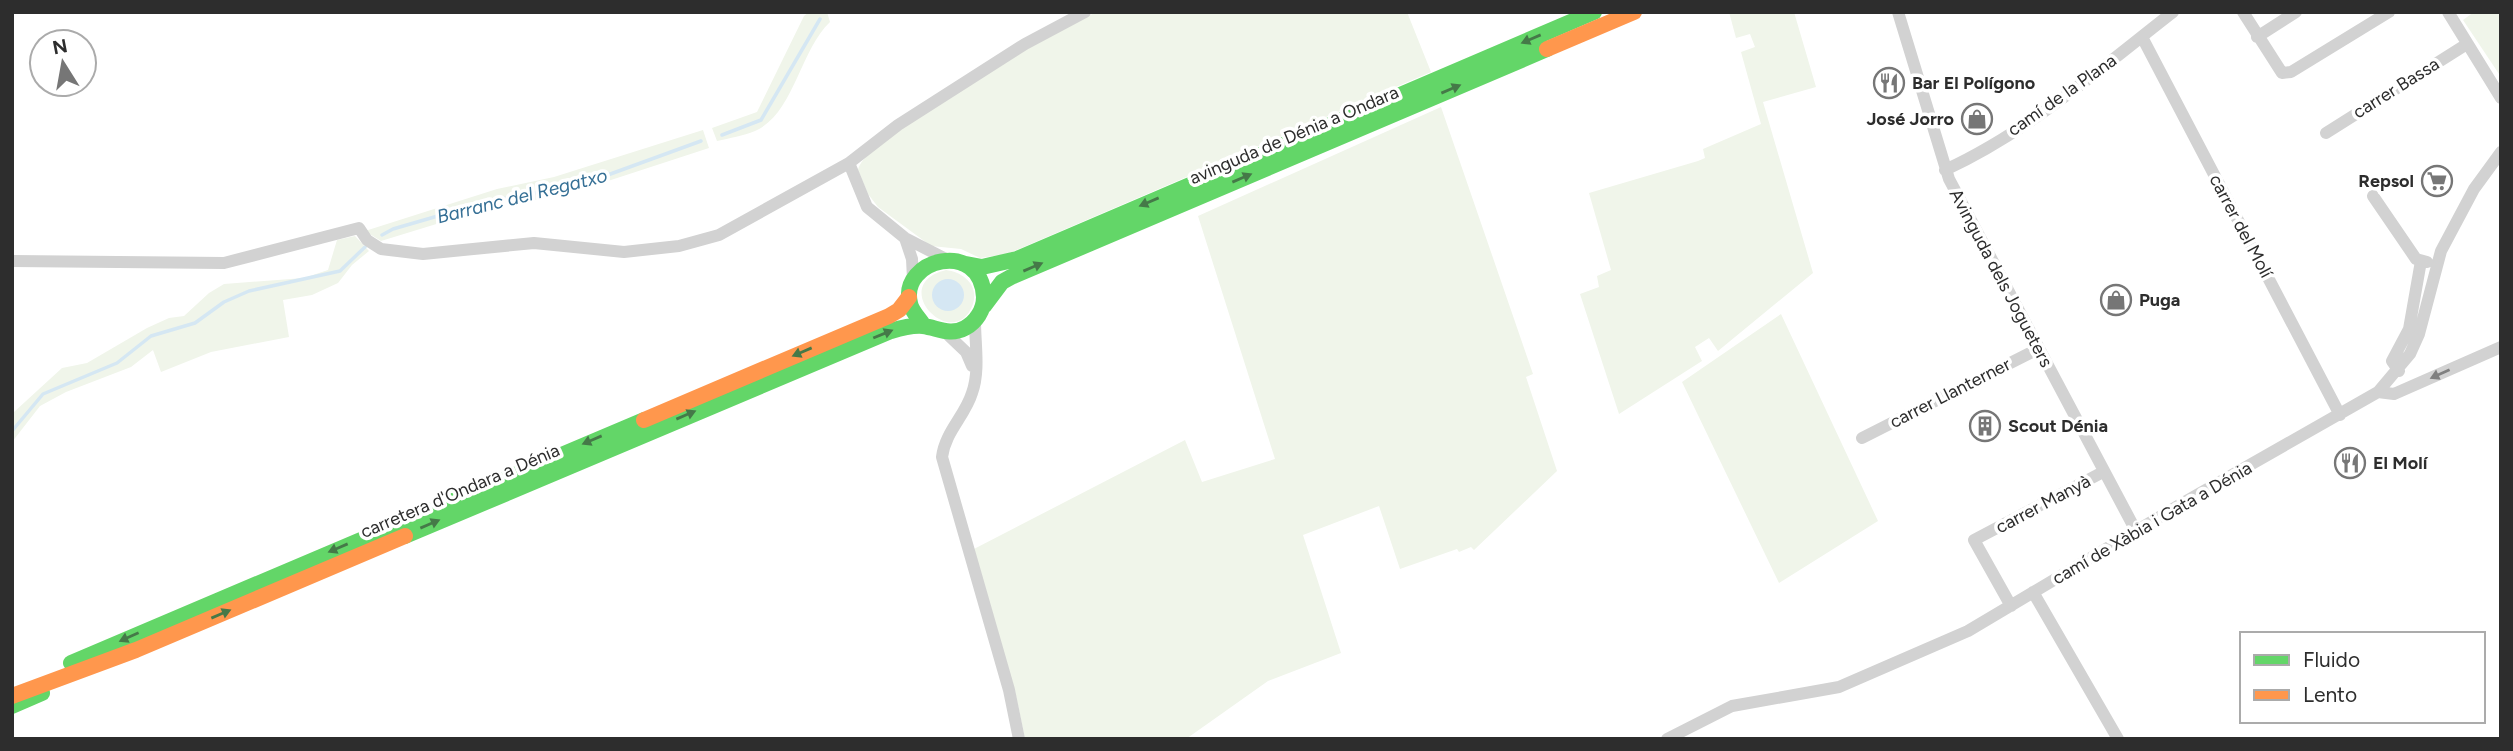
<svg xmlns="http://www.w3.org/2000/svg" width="2513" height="751" font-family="Figtree,sans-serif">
<rect width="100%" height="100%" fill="#fff"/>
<!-- green -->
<path fill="#f0f5ea" d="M809,12H827L830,22C800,50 794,114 755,131C743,136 730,138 717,141L712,128L757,112L804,16Z
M1096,12H1407L1431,72L1007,254L980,258L961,249L931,246L878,207L868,194L858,170C866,134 1056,32 1096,12Z
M1729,12H1794L1816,87L1763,102L1813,273L1718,351L1709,338L1695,347L1702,361L1619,414L1580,294L1599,287L1597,276L1611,270L1589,193L1698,161L1705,158L1703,149L1761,124L1741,52L1755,47L1750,34L1736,38Z
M2474,12H2501V77L2463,20Z
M1441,107L1533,374L1526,377L1557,471L1474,550L1471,547L1459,552L1457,549L1400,569L1379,506L1303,535L1341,653L1268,681L1186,739H1025L1015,691L972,550L1185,440L1202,482L1275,459L1198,216Z
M703,130L709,148L562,196L495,206L381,241L365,231L497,189L554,177Z
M355,236L369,251L352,265L338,283L312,295L283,300L289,337L211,352L161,372L153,350L131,367L66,392L40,406L12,442L14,412L62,368L87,363L147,328L169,318L184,316L209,293L224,284L304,278L328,270L337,240Z
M946,270C963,272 979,285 973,304C955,355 885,285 946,270Z
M1781,314L1878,521L1779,583L1682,382Z"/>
<!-- water -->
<path fill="#d5e7f3" d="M932 295a16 16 0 1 1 32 0a16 16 0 1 1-32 0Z"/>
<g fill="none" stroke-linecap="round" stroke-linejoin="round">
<!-- stream -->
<path stroke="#d5e7f3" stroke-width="3.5" d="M722,135L761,120L820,19
M382,235L393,229L486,202L583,184L701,141
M12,431L43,394L117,363L151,336L195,323L224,302L249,291L340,271L365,247"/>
<!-- street -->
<path stroke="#d2d2d2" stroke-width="12" d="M1898,12L1949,179L2136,531
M2243,12L2282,73L2291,72L2389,12
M2448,12L2501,98
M2142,37L2340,415
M2257,37L2296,12
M2326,133L2467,44
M849,163L867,207L905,238L946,259
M1945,170C2028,132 2101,68 2173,12
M2373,196L2416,259L2427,262
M905,238L912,259L913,279
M12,261L224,263L359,228L367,240L381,249L423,254L534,243L624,252L679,246L719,235L849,163L898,125L1025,44L1085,12
M975,321C975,344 980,371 972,393C965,416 945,432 942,457L1009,690L1019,739
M946,333L966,352L972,366
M2399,371L2392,361L2409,329L2421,261
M2378,392L2394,394L2501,347
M1862,438L2038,349
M2033,592L2118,739
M2011,606L1974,540L2103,472
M1667,739L1732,706L1839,687L1968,631L2183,503L2378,392L2410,354L2419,334L2441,251L2474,189L2501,152"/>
<!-- fast -->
<path stroke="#63d668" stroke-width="16" d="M966,264L982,267L1017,259L1594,12
M984,306L1002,282L1011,277L1547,49
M405,536L891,331C901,328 912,325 923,326C938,328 950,336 965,328C976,322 984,310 984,297C981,238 899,259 910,303C911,311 920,319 924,326
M71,663L644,420
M12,706L42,693"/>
<!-- slow -->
<path stroke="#ff974d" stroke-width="16" d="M1547,49L1634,12
M644,420L889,316L899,310L909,297
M12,696L136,650L405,536"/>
</g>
<!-- one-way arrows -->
<defs><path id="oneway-solid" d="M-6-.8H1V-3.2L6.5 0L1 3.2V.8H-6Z" transform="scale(1.75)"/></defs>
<g fill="#457948">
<use href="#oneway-solid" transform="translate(1531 39) rotate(157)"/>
<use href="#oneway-solid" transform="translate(1451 89) rotate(-23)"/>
<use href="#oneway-solid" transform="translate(1242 178) rotate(-23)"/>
<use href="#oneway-solid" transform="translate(1149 202) rotate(157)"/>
<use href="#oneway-solid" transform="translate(1033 267) rotate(-23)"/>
<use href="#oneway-solid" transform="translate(883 334) rotate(-22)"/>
<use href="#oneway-solid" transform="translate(802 352) rotate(157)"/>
<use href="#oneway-solid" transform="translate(686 415) rotate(-23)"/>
<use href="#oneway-solid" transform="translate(592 440) rotate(157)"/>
<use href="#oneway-solid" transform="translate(430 524) rotate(-23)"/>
<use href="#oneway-solid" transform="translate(338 548) rotate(157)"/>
<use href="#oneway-solid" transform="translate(221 614) rotate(-23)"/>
<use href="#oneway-solid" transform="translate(129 637) rotate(156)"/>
</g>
<use fill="#808080" href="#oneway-solid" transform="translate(2440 374) rotate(156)"/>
<!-- icons -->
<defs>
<g id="restaurant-ring" transform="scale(1.575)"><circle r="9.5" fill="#fff" stroke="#767676" stroke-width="1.5"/><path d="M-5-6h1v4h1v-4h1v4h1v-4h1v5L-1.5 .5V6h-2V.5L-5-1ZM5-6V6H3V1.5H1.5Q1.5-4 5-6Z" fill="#767676"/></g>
<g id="shop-ring" transform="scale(1.575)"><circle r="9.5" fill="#fff" stroke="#767676" stroke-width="1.5"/><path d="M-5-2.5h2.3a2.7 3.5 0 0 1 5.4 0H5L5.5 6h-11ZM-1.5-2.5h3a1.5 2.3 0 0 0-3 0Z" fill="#767676"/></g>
<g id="supermarket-ring" transform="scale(1.575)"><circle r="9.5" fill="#fff" stroke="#767676" stroke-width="1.5"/><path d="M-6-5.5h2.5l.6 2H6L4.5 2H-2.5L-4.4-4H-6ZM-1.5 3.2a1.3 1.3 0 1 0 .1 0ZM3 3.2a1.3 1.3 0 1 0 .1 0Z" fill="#767676"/></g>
<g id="building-ring" transform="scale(1.575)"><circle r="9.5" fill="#fff" stroke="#767676" stroke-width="1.5"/><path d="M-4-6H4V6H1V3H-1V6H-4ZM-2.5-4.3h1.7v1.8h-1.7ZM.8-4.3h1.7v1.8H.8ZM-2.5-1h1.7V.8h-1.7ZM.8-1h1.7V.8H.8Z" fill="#767676"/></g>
</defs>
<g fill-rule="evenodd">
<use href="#restaurant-ring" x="1889" y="83"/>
<use href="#shop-ring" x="1977" y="119"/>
<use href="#supermarket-ring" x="2437" y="181"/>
<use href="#shop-ring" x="2116" y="300"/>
<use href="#building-ring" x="1985" y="426"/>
<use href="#restaurant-ring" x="2350" y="463"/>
</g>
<g text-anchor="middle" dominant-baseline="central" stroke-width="7" stroke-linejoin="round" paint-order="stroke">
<!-- poi labels -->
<g font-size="18" font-weight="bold" fill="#2d2d2d" stroke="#fff" text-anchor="start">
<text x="1912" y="83">Bar El Polígono</text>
<text x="1954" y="119" text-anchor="end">José Jorro</text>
<text x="2414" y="181" text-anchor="end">Repsol</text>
<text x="2139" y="300">Puga</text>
<text x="2008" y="426">Scout Dénia</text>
<text x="2373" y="463">El Molí</text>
</g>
<!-- street labels -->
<g font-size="18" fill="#2d2d2d" stroke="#fff">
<text transform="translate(2396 88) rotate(-32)">carrer Bassa</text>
<text transform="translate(2062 95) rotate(-35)">camí de la Plana</text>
<text transform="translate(1294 135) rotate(-23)">avinguda de Dénia a Ondara</text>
<text transform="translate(2241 226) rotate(62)">carrer del Molí</text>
<text transform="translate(2001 278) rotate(62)">Avinguda dels Jogueters</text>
<text transform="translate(1950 393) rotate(-27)">carrer Llanterner</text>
<text transform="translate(460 491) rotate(-23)">carretera d'Ondara a Dénia</text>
<text transform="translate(2043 504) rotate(-28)">carrer Manyà</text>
<text transform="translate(2152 523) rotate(-30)">camí de Xàbia i Gata a Dénia</text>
</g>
<!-- water labels -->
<g font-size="19" font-style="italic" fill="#356f95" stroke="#fff">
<text transform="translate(522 196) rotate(-14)">Barranc del Regatxo</text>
</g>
</g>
<!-- border -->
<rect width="2513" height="751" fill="none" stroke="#2d2d2d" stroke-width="28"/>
<!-- legend -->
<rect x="2240" y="632" width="245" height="91" fill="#ffffff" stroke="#ababab" stroke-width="2"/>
<rect x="2254" y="655" width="35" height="10" fill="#63d668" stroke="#ababab" stroke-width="2"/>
<text x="2303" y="667" font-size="21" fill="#2d2d2d">Fluido</text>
<rect x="2254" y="690" width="35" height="10" fill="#ff974d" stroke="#ababab" stroke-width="2"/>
<text x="2303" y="702" font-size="21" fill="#2d2d2d">Lento</text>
<!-- north arrow -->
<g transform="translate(63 63) rotate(349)"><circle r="33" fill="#ffffff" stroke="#ababab" stroke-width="2"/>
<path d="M0-5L12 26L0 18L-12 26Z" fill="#767676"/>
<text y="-10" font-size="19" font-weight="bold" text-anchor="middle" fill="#2d2d2d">N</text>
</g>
</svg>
